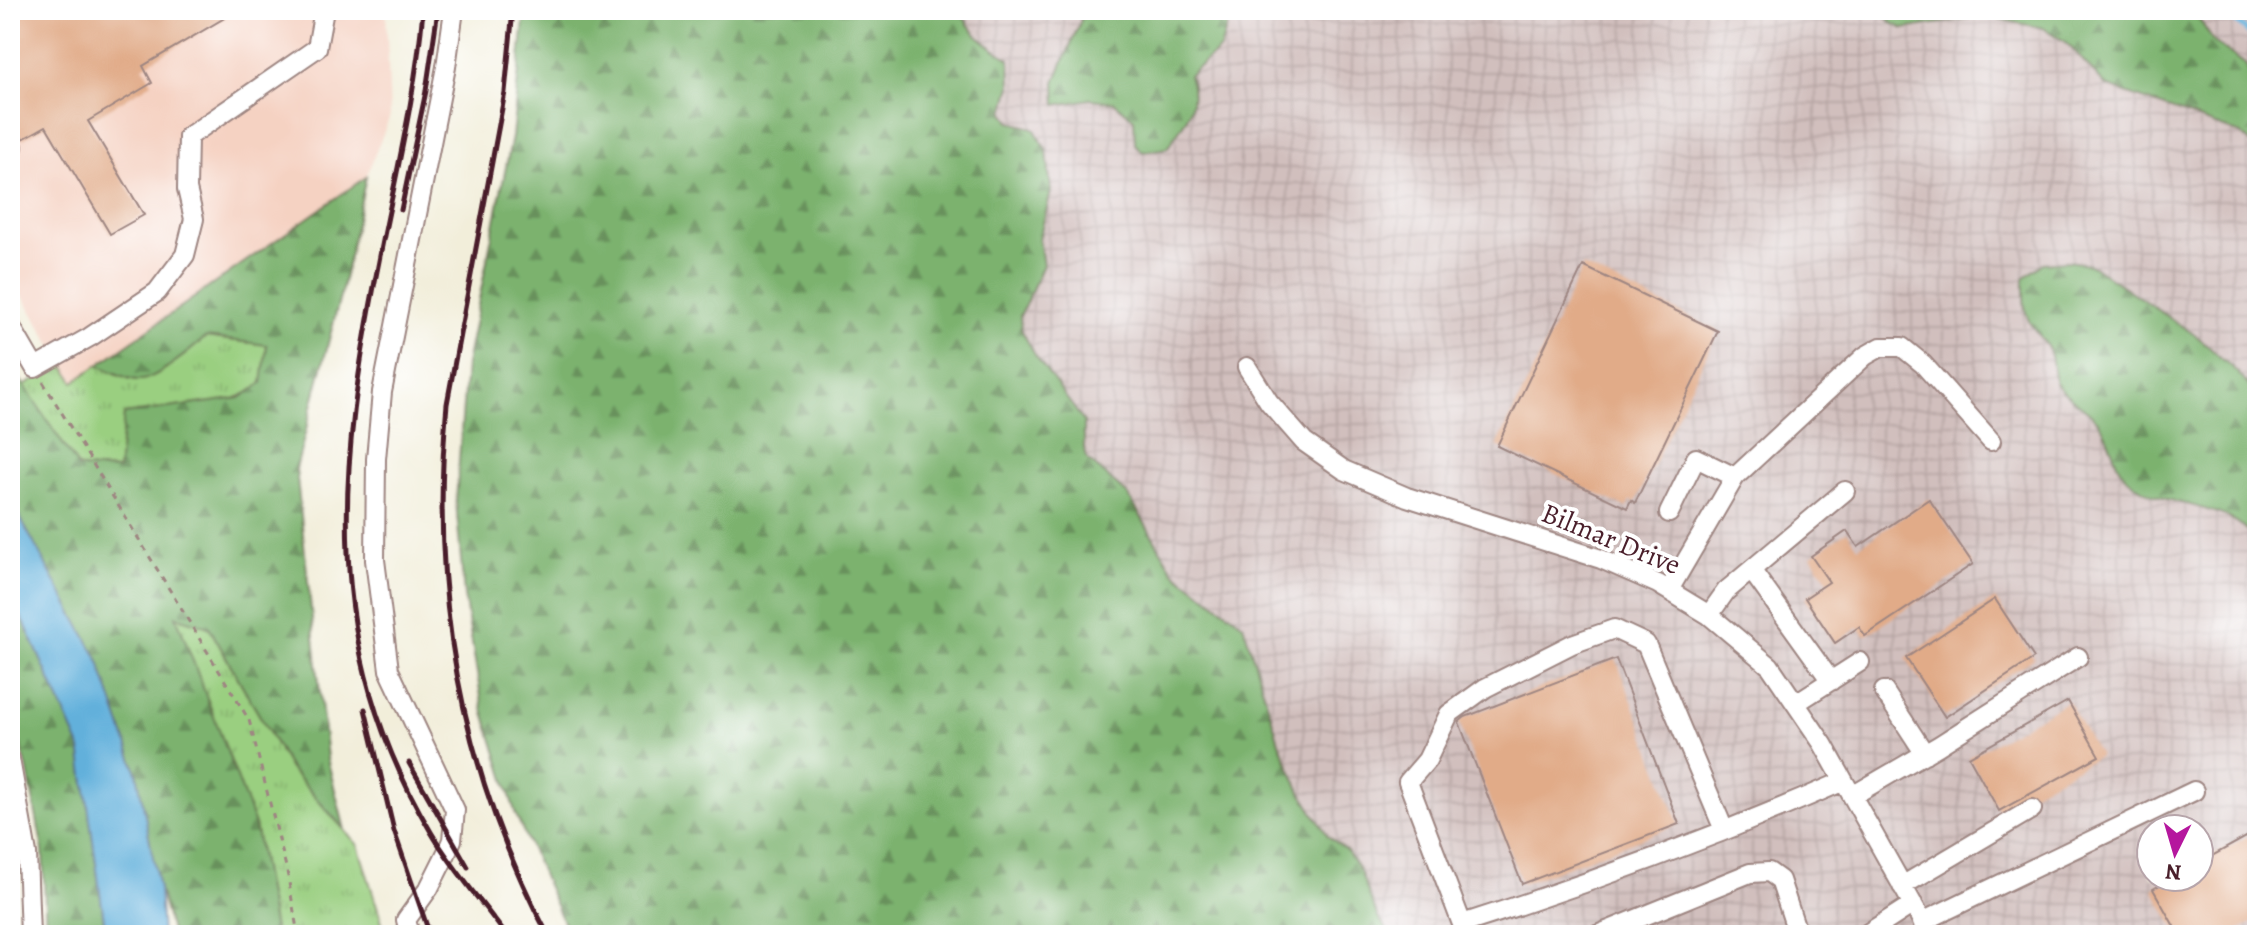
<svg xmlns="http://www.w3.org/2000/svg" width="2267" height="945" font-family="Alegreya,serif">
<defs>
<pattern id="industrial-grid" width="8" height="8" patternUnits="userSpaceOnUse" patternTransform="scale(2)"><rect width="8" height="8" fill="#d1bfbd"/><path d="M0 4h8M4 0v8" fill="none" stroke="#b5a4a3"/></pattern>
<pattern id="grass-tufts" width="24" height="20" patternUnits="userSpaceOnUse" patternTransform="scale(2)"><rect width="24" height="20" fill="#9acf80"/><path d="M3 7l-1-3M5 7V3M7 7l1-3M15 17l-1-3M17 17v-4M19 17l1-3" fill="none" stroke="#86b16f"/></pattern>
<pattern id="forest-firs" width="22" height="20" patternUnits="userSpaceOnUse" patternTransform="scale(2)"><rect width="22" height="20" fill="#7bb26e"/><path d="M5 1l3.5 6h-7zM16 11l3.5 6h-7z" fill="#67905b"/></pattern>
</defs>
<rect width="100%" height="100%" fill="#fff"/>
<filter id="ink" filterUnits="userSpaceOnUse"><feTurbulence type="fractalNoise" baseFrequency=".0125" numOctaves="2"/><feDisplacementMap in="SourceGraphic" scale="16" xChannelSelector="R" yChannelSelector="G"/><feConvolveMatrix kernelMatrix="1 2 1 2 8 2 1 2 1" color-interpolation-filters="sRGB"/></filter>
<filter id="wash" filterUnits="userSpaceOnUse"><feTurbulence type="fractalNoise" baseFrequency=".006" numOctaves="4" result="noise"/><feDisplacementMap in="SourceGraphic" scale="32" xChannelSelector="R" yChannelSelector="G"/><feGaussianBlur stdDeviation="1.8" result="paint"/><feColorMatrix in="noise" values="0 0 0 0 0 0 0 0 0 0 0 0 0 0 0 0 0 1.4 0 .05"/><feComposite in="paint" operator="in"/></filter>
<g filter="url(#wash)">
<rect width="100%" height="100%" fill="#f2eeda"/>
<!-- built -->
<path fill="#f5d2c2" d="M10,10H386L390,116L366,177L74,382L10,275Z"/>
<!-- industrial -->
<path fill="url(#industrial-grid)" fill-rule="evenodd" d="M873,10H2257V935H1224ZM2151,829H2199V877H2151Z"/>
<!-- grass -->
<path fill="url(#grass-tufts)" stroke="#727756" stroke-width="2" d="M205,337L267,345L263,383L253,391L231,400L118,470L79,468L24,386L63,363L74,382L98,365C110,370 128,381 141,380C157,379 194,348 205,337Z
M175,616L209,627L290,769L358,845L386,935H275L255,825Z"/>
<!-- forest -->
<path fill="url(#forest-firs)" stroke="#62684c" stroke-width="2" d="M525,10H960C971,34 988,46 1010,59L1011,86L1004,112L1010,122L1034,128L1047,151L1051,192L1039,239L1043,265L1020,316L1021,329L1035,355L1084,422V449L1088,460L1128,495L1174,572L1243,624L1280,745L1302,794L1328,836L1347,851L1360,871L1377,915L1390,935H569L516,815L483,709L464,596L456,501L466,364L512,137Z
M1085,10H1232L1220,49L1189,75C1200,107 1185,122 1167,148L1143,152L1135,144L1134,119L1114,102L1091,99L1056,105L1055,82Z
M1878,10H2193L2214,42L2245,64L2257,88V149L2241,134L2106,86L2066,42L2043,28L1984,16L1904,29L1893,24Z
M366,177L342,289L296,469L327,758L345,830L290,769L209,627L176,616L255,825L275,935H172L159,889L137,773L98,659L10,500V364L79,468L118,470L124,414L240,398L262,383L267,345L206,337C194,348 156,379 141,380C129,381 110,370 98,365Z
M2066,261L2090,264L2198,337L2238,373L2257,396V546C2241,504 2174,509 2140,488C2111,470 2117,452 2102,427C2091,409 2071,402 2058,386C2051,378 2054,366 2051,356C2047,340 2035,333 2029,321C2023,308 2024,292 2024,278L2043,263Z
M10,598L25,624L80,747L106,935H46L43,851L27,767L10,709Z"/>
<!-- water -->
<path fill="#62b0db" stroke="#566883" stroke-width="2" d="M10,500L98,659L137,773L159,889L162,935H106L80,747L25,624L10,598Z"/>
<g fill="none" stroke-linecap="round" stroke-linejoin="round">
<!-- stream -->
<path stroke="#62b0db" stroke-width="5" d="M2219,10L2244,28L2257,46"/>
</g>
<g id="blocks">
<!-- building -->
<path fill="#e1ab88" d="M10,10H238L143,66L152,83L88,121L144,215L110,234L46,126L23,139L10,118Z
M1583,266L1718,331L1635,503L1631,500L1627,508L1497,446Z
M1929,499L1973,564L1865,636L1859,627L1835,643L1805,598L1829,582L1811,556L1847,531L1858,547Z
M1995,599L2034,658L1945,717L1906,658Z
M1616,659L1679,824L1522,884L1459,722L1465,717Z
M2068,701L2099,756L1999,811L1969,757Z
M2257,831V920L2230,935H2179L2153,889L2174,877H2199V863Z"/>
</g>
</g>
<g filter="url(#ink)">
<use href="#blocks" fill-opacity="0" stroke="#9e8682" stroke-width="2"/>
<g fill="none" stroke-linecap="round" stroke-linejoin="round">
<!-- minor casing -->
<g stroke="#9e8682" stroke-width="22">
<path id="minor" d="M10,148L13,147
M10,325L35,368L90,337L157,292L185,255L194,219L187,189L188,137L317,48L324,10
M1247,367L1269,402L1304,442L1344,470L1407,497L1601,559L1658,584L1709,615L1770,666L1823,744L1930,935
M1669,513L1696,458L1735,477
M1752,571L1831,681
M1669,590L1735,477L1865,356L1881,347H1902L1923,364L1991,441
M1709,615L1726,591L1845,491
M1884,691L1925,754
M1796,703L1860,662
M10,759L27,854L30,935
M1852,796L1938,746L2078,657
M1724,830L1646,644L1614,629L1572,644L1485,688L1449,714L1427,760L1408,782L1462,924C1591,883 1720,835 1844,781
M1902,886L2032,809
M1922,922L2194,791
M410,935L406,920L429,888L446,854L452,840L455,810L389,670L375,560L376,459L382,392L446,67L454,10
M1597,935L1750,873L1769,872L1780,880L1798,935
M1865,935L1913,904"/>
</g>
<!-- path -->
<path stroke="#9e8682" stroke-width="3" stroke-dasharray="6 6" stroke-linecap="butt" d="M43,382L249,720L287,871L298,935"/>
<!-- minor -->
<use href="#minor" stroke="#fff" stroke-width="18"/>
<!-- rail -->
<path stroke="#4a1f2b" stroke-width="5" d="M423,10C416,94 395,178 379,261C338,465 320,645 431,832C452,868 481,901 506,935
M513,10L505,92L447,404C429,592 459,768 548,935
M401,210L426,91L438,10
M365,709L394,831L430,935
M409,763L468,867"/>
</g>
</g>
<g text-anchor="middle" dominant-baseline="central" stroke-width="8" stroke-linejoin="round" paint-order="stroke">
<!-- street labels -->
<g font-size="28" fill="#4a1f2b" stroke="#fff">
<text transform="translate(1611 539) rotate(22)">Bilmar Drive</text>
</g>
</g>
<!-- margin -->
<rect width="2267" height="945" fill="none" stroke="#fff" stroke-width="40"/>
<!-- north arrow -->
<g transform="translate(2175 853) rotate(185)"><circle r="38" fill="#ffffff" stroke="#b7a5aa" stroke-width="2"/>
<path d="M0-6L14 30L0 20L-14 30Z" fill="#b5179e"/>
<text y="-12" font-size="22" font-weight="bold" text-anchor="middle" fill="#4a1f2b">N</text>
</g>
</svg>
